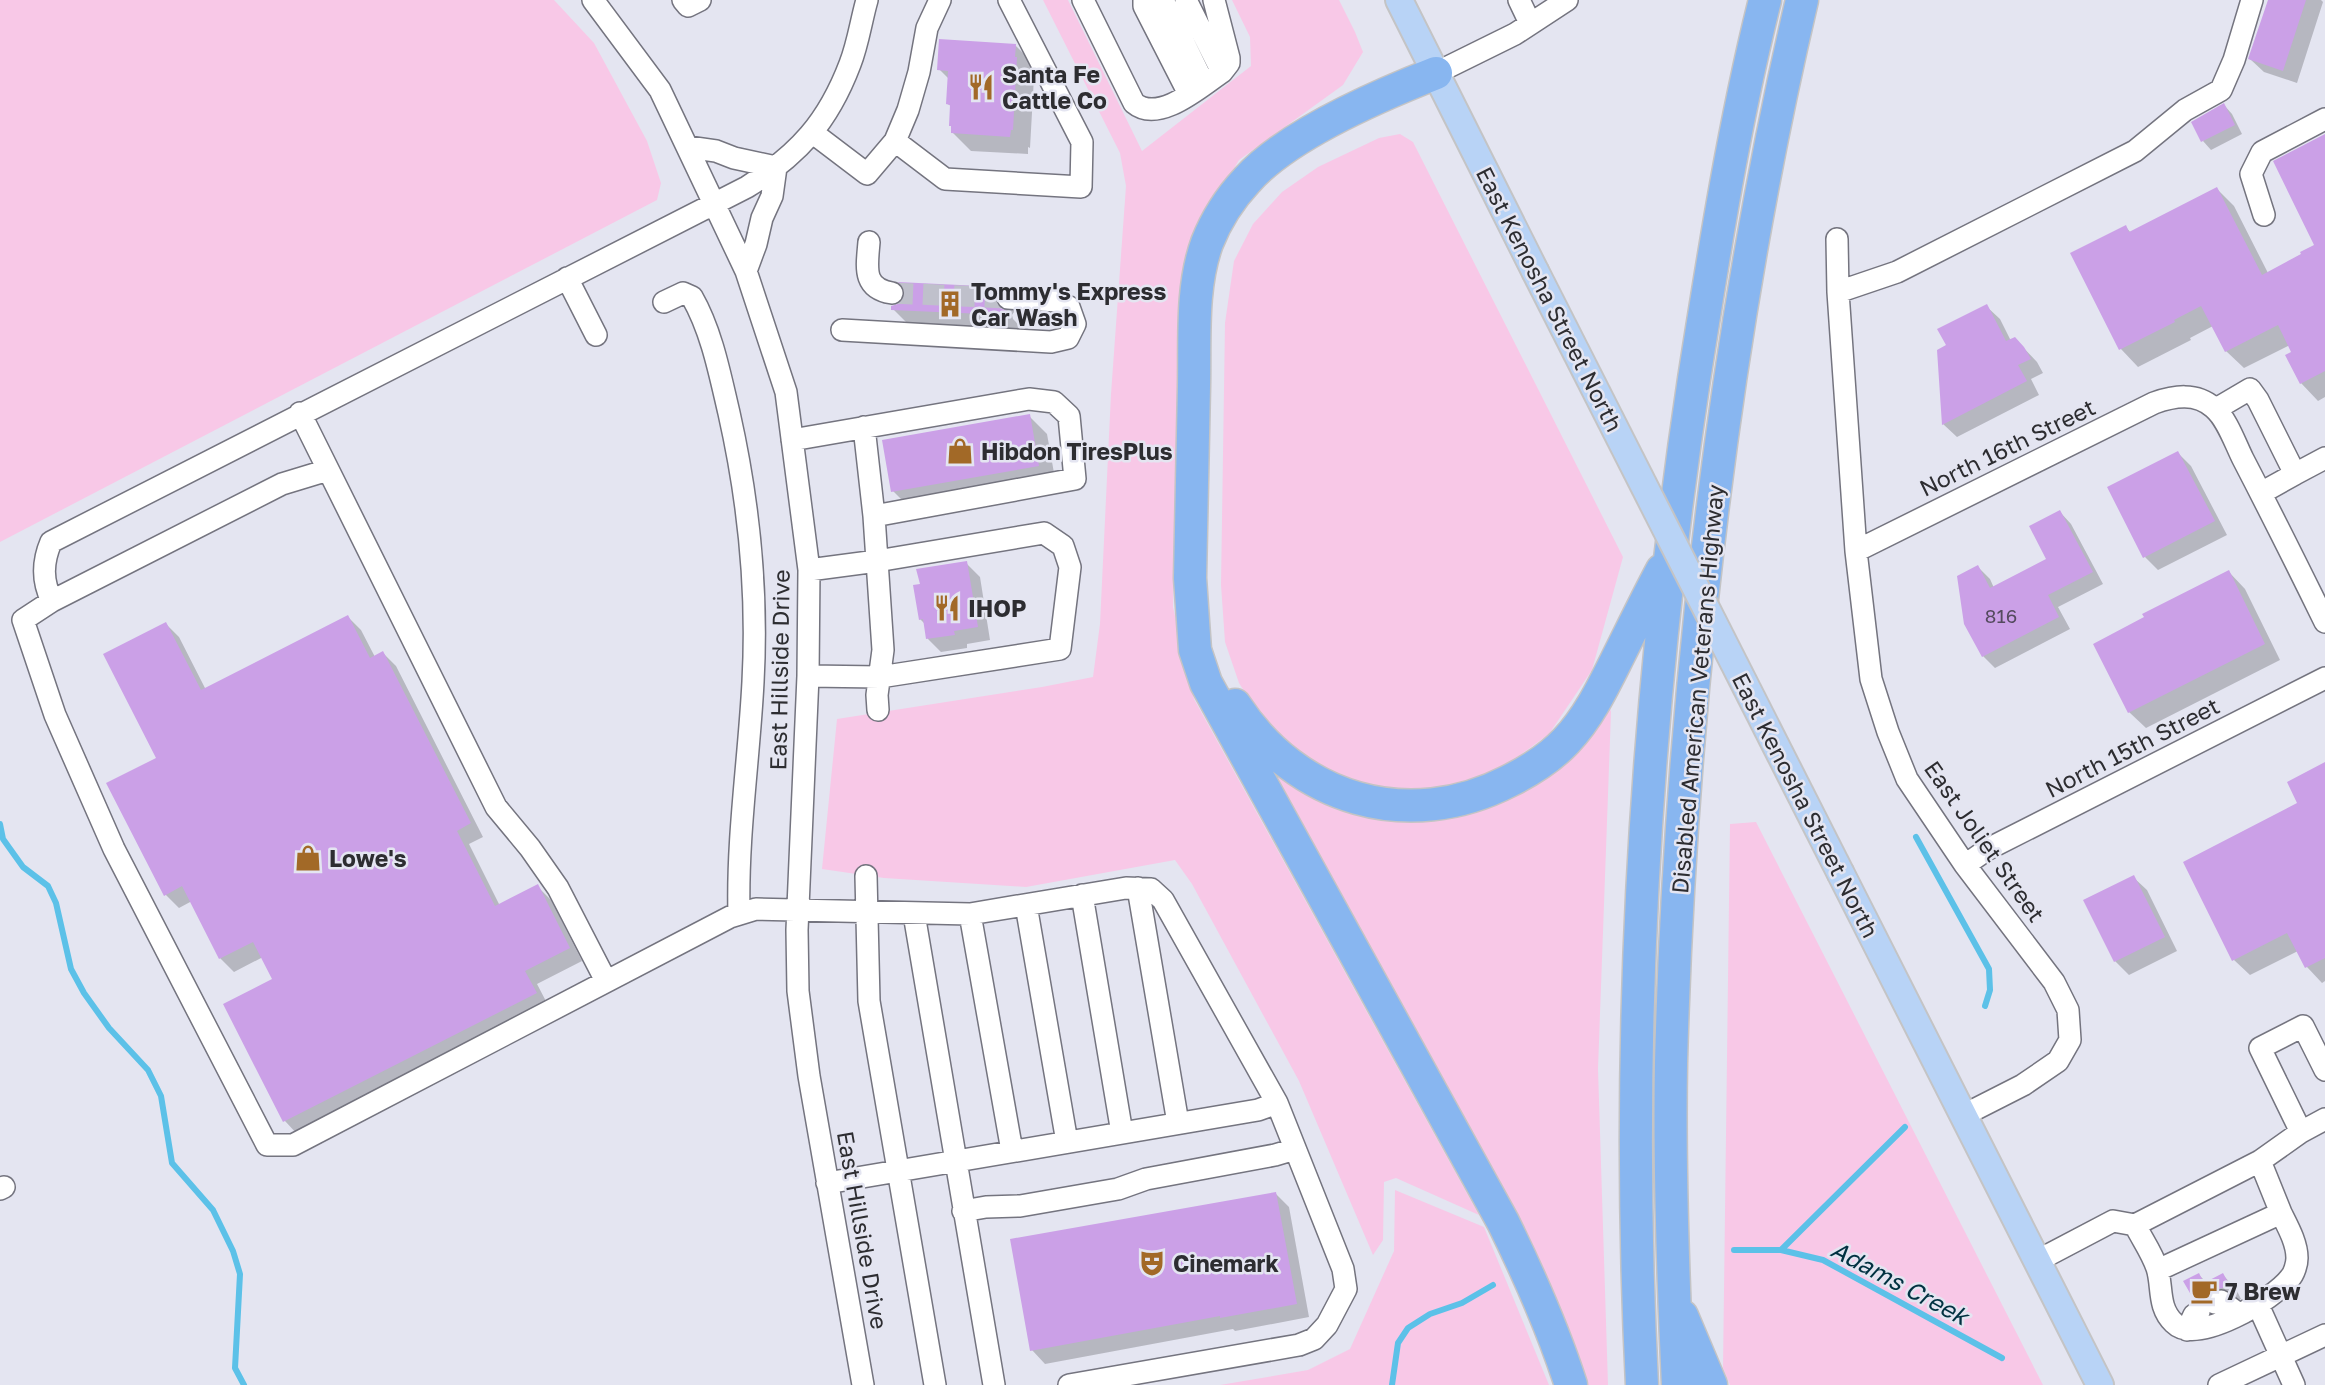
<svg xmlns="http://www.w3.org/2000/svg" width="2325" height="1385" font-family="'Golos Text',sans-serif">
<rect width="100%" height="100%" fill="#e4e5f1"/>
<!-- green -->
<path fill="#f8c8e7" d="M0,0H554L594,43L647,141L661,183L657,200L0,542Z
M1043,0H1068L1142,151L1251,66L1250,37L1232,0H1339L1355,32L1363,52L1343,85L1239,160L1197,230L1179,296L1173,607L1194,699L1479,1215L1396,1178L1384,1182L1383,1240L1373,1255L1299,1081L1192,884L1175,860L1026,887L884,878L822,869L837,719L1042,687L1093,677L1100,624L1111,394L1126,186L1120,153Z
M1400,134L1413,142L1623,557L1592,670L1549,734L1489,778L1422,792H1377L1322,769L1271,734L1239,683L1225,642L1221,585L1225,323L1234,261L1253,224L1282,192L1318,167L1379,138Z
M1608,702L1611,712L1598,1069L1608,1385H1579L1267,764L1408,817L1461,815L1502,801Z
M1756,822L2043,1385H1730L1723,1368L1730,824Z
M1395,1190L1484,1227L1549,1385H1220L1308,1370L1350,1349L1394,1251Z"/>
<!-- shadow -->
<path fill="#0003" fill-rule="evenodd" d="M2269,0H2321L2323,2L2297,83L2264,72L2250,59Z
M1015,45L1033,63L1032,75L1034,77L1030,148L1028,147V154L971,151L953,133L952,107L948,104L950,80L939,69Z
M2224,105L2232,114L2242,134L2211,150L2203,141Z
M2325,136V397L2318,401L2301,383L2294,353L2290,345L2244,368L2226,351L2213,326L2190,338L2191,340L2138,367L2121,349L2073,254L2126,227L2131,233L2217,189L2234,206L2268,273L2316,246Z
M902,284L1001,289L1018,306L1012,315L1013,319L1025,331L911,327L893,309L902,304L907,296ZM994,303H998L1007,314L1004,316Z
M1986,306L2000,319L2011,341L2015,339L2037,362L2043,373L2031,379L2039,395L1957,437L1943,424L1948,346Z
M1029,416L1047,434L1056,484L911,509L893,491Z
M2178,453L2191,466L2227,535L2158,570L2145,557Z
M2060,512L2071,524L2103,584L2058,607L2070,629L1995,668L1983,656L1978,567L1990,579L1994,588L2049,560Z
M966,563L980,577L990,640L967,644V648L941,652L928,639L925,624L920,619Z
M2229,572L2245,589L2280,660L2146,728L2129,712Z
M348,617L361,630L375,657L383,653L396,666L483,837L469,844L500,906L538,887L551,900L582,961L537,984L549,1007L298,1135L285,1121L225,1005L274,980L263,957L234,972L220,958L192,901L179,908L165,894L158,758L166,624L179,637L206,690Z
M2325,764V981L2322,983L2307,967L2298,951L2250,975L2234,960L2300,804Z
M2133,877L2147,890L2177,951L2129,975L2115,961L2085,901Z
M1276,1194L1289,1207L1309,1317L1235,1331L1233,1329L1045,1364L1032,1350Z
M2199,1275L2207,1283L2223,1275L2236,1289L2241,1299L2224,1304L2216,1312L2209,1313L2195,1299Z"/>
<g fill="none" stroke-linecap="round" stroke-linejoin="round">
<!-- stream -->
<path stroke="#5cc1e8" stroke-width="6" d="M0,824L3,839L23,867L48,886L56,903L71,969L84,993L109,1028L148,1070L161,1096L172,1163L213,1210L233,1251L240,1274L235,1368L244,1385
M1916,837L1989,969L1990,990L1985,1006
M1734,1250H1781L1823,1260L2002,1358
M1781,1250L1905,1127
M1392,1385L1398,1343L1408,1328L1430,1314L1462,1303L1493,1285"/>
</g>
<!-- building -->
<path fill="#cba0e7" d="M2268,0H2306L2283,71L2248,59Z
M939,39L1016,44L1015,57H1017L1013,130H1011L1010,137L951,133V126H949L950,105L946,104L948,71L937,70Z
M2224,103L2235,125L2201,142L2191,122Z
M2325,134V371L2300,384L2285,355L2291,352L2278,325L2225,352L2201,306L2174,320L2175,322L2119,350L2070,253L2126,225L2129,232L2217,187L2262,275L2301,254L2300,252L2314,245L2273,161Z
M898,282L1001,287L995,297L996,303L1000,308L1007,311V315L891,310V306L901,303L905,296L904,289Z
M1987,304L2006,341L2015,337L2024,347L2031,359L2018,365L2027,381L1942,425L1937,350L1946,345L1937,329Z
M1030,414L1039,466L891,492L882,440Z
M2178,451L2215,521L2143,558L2107,487Z
M2060,510L2093,572L2048,595L2059,617L1982,657L1964,624L1957,576L1978,565L1990,588L2046,559L2029,526Z
M967,561L978,627L954,631L955,635L926,639L923,619L919,620L913,585L920,584L916,569Z
M2229,570L2265,644L2128,713L2093,644L2144,617L2142,614Z
M348,615L370,658L383,651L471,823L457,831L495,906L538,884L570,948L525,971L537,993L283,1122L223,1004L272,979L253,942L219,959L182,886L164,896L106,783L156,758L103,654L166,622L201,690Z
M2325,762V958L2305,968L2287,933L2232,961L2183,862L2297,803L2287,782Z
M2134,875L2165,937L2114,962L2083,900Z
M1276,1192L1297,1304L1220,1318V1316L1030,1351L1010,1239Z
M2199,1273L2204,1283L2223,1273L2230,1286L2210,1291L2202,1300H2194L2183,1281Z"/>
<g fill="none" stroke-linecap="round" stroke-linejoin="round">
<!-- minor-tunnel -->
<path stroke="#bfc0cb" stroke-width="21" stroke-dasharray="21 10" stroke-linecap="butt" d="M892,293L1008,298"/>
<!-- minor casing -->
<g stroke="#74747f" stroke-width="24">
<path id="minor" d="M593,0L660,90L746,271L786,392L809,570L808,676L797,930L798,991L809,1076L863,1385
M683,0L688,6L700,0
M940,0L927,28L919,72L908,110L895,141L945,179L1081,187L1082,142L1009,0
M1083,0L1134,103C1159,124 1201,86 1222,72L1229,63V58L1214,0
M1144,0V6L1189,94
M1163,0L1204,84
M1186,0L1222,72
M1519,0L1530,23
M1436,73L1515,34L1567,0
M813,133L867,174L895,141
M688,147L716,151L734,158L776,167
M2264,215L2251,174L2262,152L2325,119
M1837,239L1838,292L1856,551L1871,679L1888,732L1907,779L1965,865L2054,982L2068,1010L2070,1040L2058,1061L2023,1085L1964,1115
M869,242C867,267 862,288 892,293
M746,271L756,244L762,218L772,196L776,167
M567,278L596,335
M1838,292L1897,272L2135,151L2185,110L2221,90L2234,60L2252,0
M664,302L683,293L692,297C712,332 720,375 729,413C749,502 758,591 753,682C749,760 737,836 739,914
M842,330L1051,342L1068,338L1075,324L1069,307L1057,301L1008,298
M2216,409L2250,389L2258,400L2295,474L2261,493
M300,413L496,807L530,848L558,888L606,981
M792,440C871,426 950,412 1029,399L1054,402L1069,416L1075,479L874,516L864,427
M328,470L282,484L52,601L23,620L55,715L114,849L267,1145H293L730,917L756,909L970,914L1126,888L1151,889L1163,900L1277,1103L1258,1110L827,1183
M2295,474L2325,458
M874,516L883,650L877,695L878,710
M1856,551L2154,403C2174,396 2196,392 2214,408C2227,419 2235,443 2243,459C2271,513 2298,567 2325,622
M52,601C42,581 42,563 51,542L747,187C799,154 828,122 850,64C858,44 861,21 867,0
M808,676L880,677L1060,649L1070,567L1063,546L1044,533L877,561L809,570
M1965,865L1988,849L2325,678
M866,876L869,1001L935,1385
M1138,888L1178,1123
M1082,895L1122,1133
M1026,905L1067,1142
M914,914L994,1385
M970,914L1012,1151
M2301,1132L2260,1048L2303,1026L2325,1070
M2260,1161L2281,1213
M0,1189L4,1187
M963,1211L986,1207L1020,1206L1118,1189L1146,1179L1275,1155L1295,1149
M2135,1225C2142,1239 2152,1253 2157,1268C2163,1286 2157,1307 2174,1323C2197,1346 2274,1299 2290,1278C2294,1274 2297,1264 2297,1258C2297,1243 2288,1227 2281,1213L2158,1270
M2037,1261L2113,1221L2135,1225L2260,1161L2301,1132L2325,1119
M2215,1303L2221,1301L2239,1314
M2258,1305L2294,1385
M2187,1330L2194,1315L2199,1312
M1069,1385L1299,1345L1314,1339L1327,1325L1346,1289L1343,1269L1277,1103
M2219,1385L2325,1335"/>
</g>
<!-- major casing -->
<g stroke="#c4c4c5" stroke-width="30">
<path id="major" d="M1399,0L1535,271
M1841,874L2100,1385"/>
</g>
<!-- highway casing -->
<g stroke="#c4c4c5" stroke-width="35">
<path id="highway" d="M1436,73C1380,95 1287,135 1247,180C1231,197 1216,220 1207,243C1191,287 1195,339 1194,386C1193,450 1191,514 1190,578L1195,650L1206,683L1503,1222C1529,1275 1553,1329 1571,1385
M1235,705C1297,800 1408,833 1509,781C1529,771 1550,758 1566,741C1589,717 1604,685 1619,655C1633,627 1647,598 1662,570
M1682,1316L1711,1385
M1642,1385C1625,1049 1644,711 1694,379C1714,252 1734,124 1765,0
M1678,1385C1673,1278 1669,1170 1671,1063C1675,911 1685,759 1701,608C1723,404 1755,200 1802,0"/>
</g>
<!-- minor -->
<use href="#minor" stroke="#fff" stroke-width="21"/>
<!-- major -->
<use href="#major" stroke="#b8d3f6" stroke-width="26"/>
<!-- highway -->
<use href="#highway" stroke="#88b6f0" stroke-width="32"/>
<!-- major-bridge casing -->
<g stroke="#c4c4c5" stroke-width="30" stroke-linecap="butt">
<path id="major-bridge" d="M1535,271L1841,874"/>
</g>
<!-- major-bridge -->
<use href="#major-bridge" stroke="#b8d3f6" stroke-width="26"/>
</g>
<!-- icons -->
<defs>
<g id="restaurant-bare" transform="scale(2.1)"><path d="M-5-6h1v4h1v-4h1v4h1v-4h1v5L-1.5 .5V6h-2V.5L-5-1ZM5-6V6H3V1.5H1.5Q1.5-4 5-6Z" fill="#a26927" stroke="#e4e5f1" stroke-width="2.5" paint-order="stroke"/></g>
<g id="building-bare" transform="scale(2.1)"><path d="M-4-6H4V6H1V3H-1V6H-4ZM-2.5-4.3h1.7v1.8h-1.7ZM.8-4.3h1.7v1.8H.8ZM-2.5-1h1.7V.8h-1.7ZM.8-1h1.7V.8H.8Z" fill="#a26927" stroke="#e4e5f1" stroke-width="2.5" paint-order="stroke"/></g>
<g id="shop-bare" transform="scale(2.1)"><path d="M-5-2.5h2.3a2.7 3.5 0 0 1 5.4 0H5L5.5 6h-11ZM-1.5-2.5h3a1.5 2.3 0 0 0-3 0Z" fill="#a26927" stroke="#e4e5f1" stroke-width="2.5" paint-order="stroke"/></g>
<g id="theatre-bare" transform="scale(2.1)"><path d="M-5-5.5Q0-4 5-5.5V0Q5 5 0 6Q-5 5-5 0ZM-3.3-2.5H-1v1.5H-3.3ZM1-2.5H3.3v1.5H1ZM-2.8 1Q0 5.5 2.8 1Z" fill="#a26927" stroke="#e4e5f1" stroke-width="2.5" paint-order="stroke"/></g>
<g id="cafe-bare" transform="scale(2.1)"><path d="M-5.5-4.5H6V0H3Q3 3.5 0 3.5H-2.5Q-5.5 3.5-5.5 0ZM3-3.2v2h1.7v-2ZM-6 4.5H4V6H-6Z" fill="#a26927" stroke="#e4e5f1" stroke-width="2.5" paint-order="stroke"/></g>
</defs>
<g fill-rule="evenodd">
<use href="#restaurant-bare" x="981" y="87"/>
<use href="#building-bare" x="950" y="304"/>
<use href="#shop-bare" x="960" y="451"/>
<use href="#restaurant-bare" x="947" y="608"/>
<use href="#shop-bare" x="308" y="858"/>
<use href="#theatre-bare" x="1152" y="1263"/>
<use href="#cafe-bare" x="2204" y="1291"/>
</g>
<g text-anchor="middle" dominant-baseline="central" stroke-width="5" stroke-linejoin="round" paint-order="stroke">
<!-- number labels -->
<g font-size="19" fill="#544a5e">
<text x="2001" y="615">816</text>
</g>
<!-- poi labels -->
<g font-size="23" font-weight="bold" fill="#2d2d31" stroke="#e4e5f1" text-anchor="start">
<text x="1002" y="74">Santa Fe<tspan x="1002" dy="26">Cattle Co</tspan></text>
<text x="971" y="291">Tommy's Express<tspan x="971" dy="26">Car Wash</tspan></text>
<text x="981" y="451">Hibdon TiresPlus</text>
<text x="968" y="608">IHOP</text>
<text x="329" y="858">Lowe's</text>
<text x="1173" y="1263">Cinemark</text>
<text x="2225" y="1291">7 Brew</text>
</g>
<!-- street labels -->
<g font-size="23" fill="#2d2d31" stroke="#e4e5f1">
<text transform="translate(1550 299) rotate(63)">East Kenosha Street North</text>
<text transform="translate(2007 447) rotate(-26)">North 16th Street</text>
<text transform="translate(779 670) rotate(-89)">East Hillside Drive</text>
<text transform="translate(1697 689) rotate(-85)">Disabled American Veterans Highway</text>
<text transform="translate(2132 747) rotate(-27)">North 15th Street</text>
<text transform="translate(1806 805) rotate(63)">East Kenosha Street North</text>
<text transform="translate(1985 841) rotate(55)">East Joliet Street</text>
<text transform="translate(863 1230) rotate(80)">East Hillside Drive</text>
</g>
<!-- water labels -->
<g font-size="24" font-style="italic" fill="#013141" stroke="#e4e5f1">
<text transform="translate(1900 1282) rotate(28)">Adams Creek</text>
</g>
</g>
</svg>
